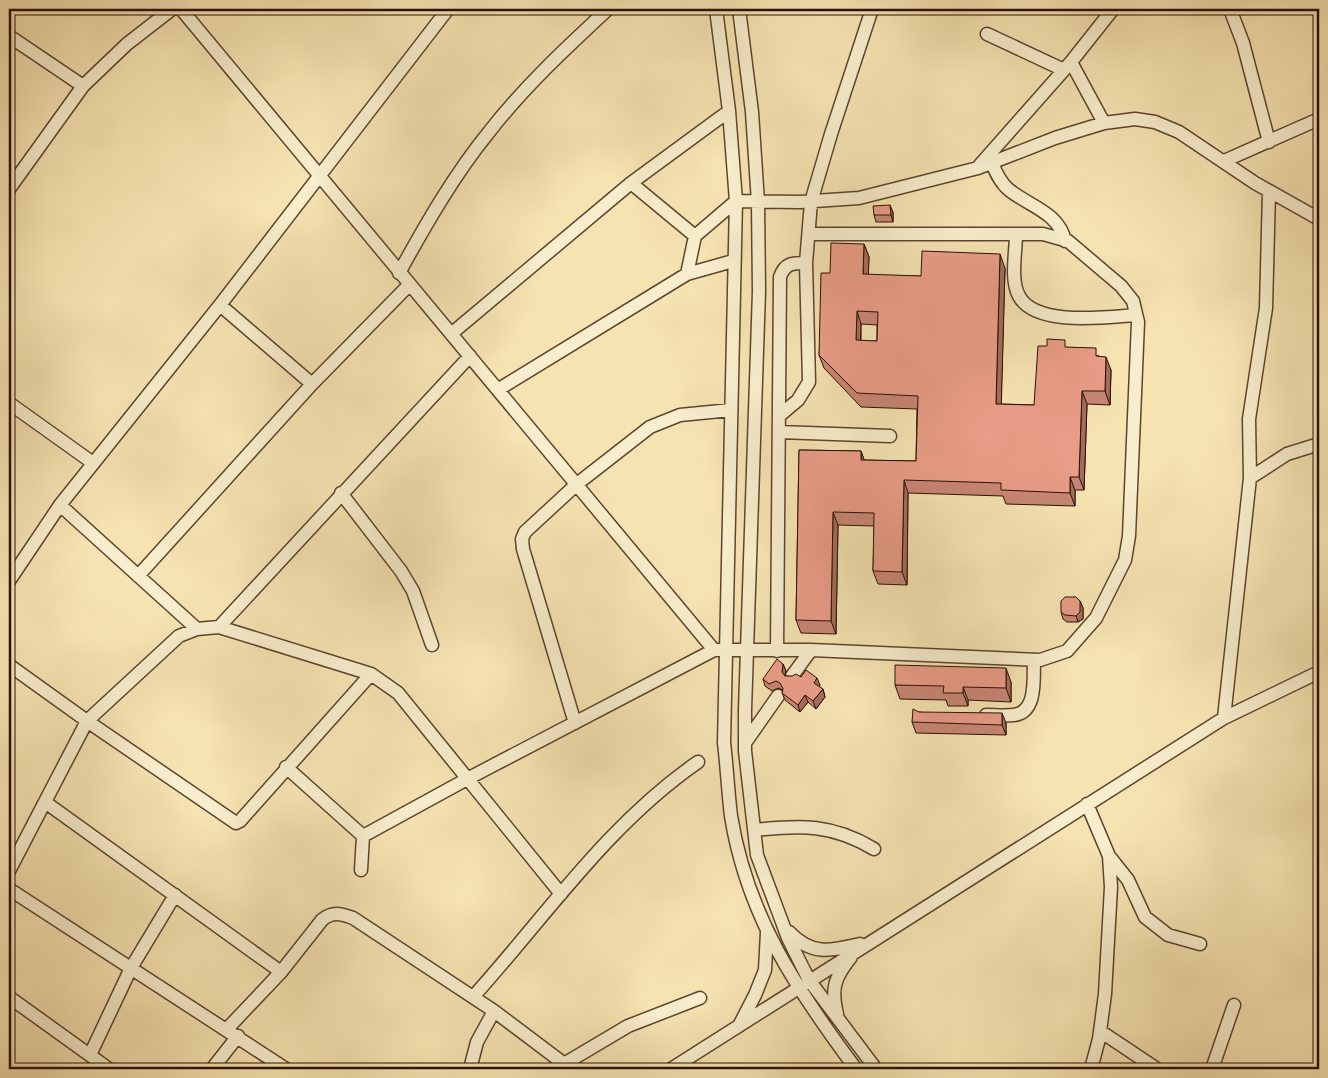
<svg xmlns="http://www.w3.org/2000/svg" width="1328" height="1078" font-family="'Old Standard TT',serif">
<rect width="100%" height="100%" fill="#f5e3b1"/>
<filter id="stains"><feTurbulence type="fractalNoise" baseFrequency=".004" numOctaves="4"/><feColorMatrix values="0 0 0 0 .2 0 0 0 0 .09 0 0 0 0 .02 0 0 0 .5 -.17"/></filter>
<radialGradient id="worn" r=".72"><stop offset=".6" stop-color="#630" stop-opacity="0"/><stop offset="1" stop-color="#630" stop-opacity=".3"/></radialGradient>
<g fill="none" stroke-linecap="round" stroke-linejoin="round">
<!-- minor casing -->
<g stroke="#5d442e" stroke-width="15">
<path id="minor" d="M181,9L714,650H811L1040,660L1067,651L1096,618L1125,560L1129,536L1138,322L1133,301L1121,286L1068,241L1043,234H809
M716,9L729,111L736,201L724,743C727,767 728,792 731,816C747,916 797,990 856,1069
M739,9L752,112L758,202L759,291L745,710V751L757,855L788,938L809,980L876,1069
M1230,9L1243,43L1269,142
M987,34L1064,70
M9,36L83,86
M1104,123L1071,62L1113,9
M1224,161L1319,119
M992,163C996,173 1000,182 1008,189C1028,206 1059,212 1065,241
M979,166L1071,62
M631,183L695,236
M9,189L83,86L127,44L172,9
M1016,234C1016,252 1010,280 1019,296C1035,327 1107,317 1136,315
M399,273C426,224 454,175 489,132C524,87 566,48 608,9
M687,274L695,236L736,201L800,202L859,198L978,168L1055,138L1104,123L1135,119L1155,122L1179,132L1255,183L1319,219
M220,305L312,384
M451,334L631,183L729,111
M499,389L687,274L733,261
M9,403L93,463
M779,416L798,400L809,382L806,263L811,202L831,134L872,9
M779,432L890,436
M1250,478L1249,419L1266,308L1269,192
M341,493L401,571L413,591L432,645
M60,505L197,629
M138,576L312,384L409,285
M9,581L60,505L220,305L448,9
M219,627L371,674L398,693L561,894
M777,651L780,277C785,263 792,263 806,263
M9,665L87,721L9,871
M371,674L240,821L236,823L87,721L179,636L197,629L219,627L470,356
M792,676L811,650
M986,715C995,715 1005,716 1014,715C1038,712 1033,677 1034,660
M1224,718L1250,478L1287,454L1319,444
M575,723L523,549L522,539L525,532L577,484L650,427L680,415L731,410
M745,743L778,696
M286,767L363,836L361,870
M45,802L281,972
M1087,804L1109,856L1111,887L1105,994L1099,1039L1091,1069
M755,830C801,825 833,824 874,849
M363,836L469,778L714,650
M1109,856L1128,880L1145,917L1168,935L1200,944
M9,889L286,1069
M789,932C812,956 830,951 860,944
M9,997L109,1069
M473,997C546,916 608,824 698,762
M837,1014C831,989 834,978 851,957
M740,1024L755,995L765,970L767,932
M227,1029L281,972L322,920C333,911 341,914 353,918L494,1011L571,1069
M1100,1031L1157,1069
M90,1055L131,968L175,895
M564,1064L628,1026L700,998
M212,1069L238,1036
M470,1069L477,1042L494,1011
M671,1069L1224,718L1319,672
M1212,1069L1234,1005"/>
</g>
<!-- minor -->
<use href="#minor" stroke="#f8edcc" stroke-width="12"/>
</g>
<!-- wall -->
<path fill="#c88674" stroke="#2a0f03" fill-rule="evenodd" d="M893,212V222H876L874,215Z
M864,244L869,257L868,275L921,276L1005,268L1001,404L1034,405L1067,347L1099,356L1111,370L1110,405L1087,404L1084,490H1075V506L1006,504L1003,496L908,493L907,585L878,584L873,571L874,526L838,525L836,634L801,633L796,620L799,450L861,451L864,460L916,461L917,409L861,407L824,368L819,355L830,273ZM861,324L877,325V341H861Z
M1080,601L1083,608V619L1078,622H1067L1063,619L1061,612Z
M783,664L786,671L785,676L801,677L820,685L819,687L823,689L825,697L816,709L808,702L800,712L785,700L782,693L783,690L778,688L772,691L765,686L763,679Z
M1011,682V702L968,700V706H948L946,700L900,699L895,685Z
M919,712L1006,723V735L916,733L912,722Z"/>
<!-- shaded-wall -->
<path fill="#a36d5e" stroke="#2a0f03" d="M890,205L893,212V222L891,215Z
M864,244L869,257L868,288L863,274Z
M1000,254L1005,268L1001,417L996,404Z
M857,311L861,324L860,354L856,340Z
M1106,357L1111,370L1110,405L1105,391Z
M1082,391L1087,404L1084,490L1079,477Z
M861,451L866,465L861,460Z
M1070,477L1075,490V506L1070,493Z
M904,480L908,493L907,585L902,572Z
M833,512L838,525L836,634L831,621Z
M1080,601L1083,608V619L1078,622L1076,616Z
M783,664L786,671L784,679L782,672Z
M1006,668L1011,682V702L1006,688Z
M817,678L820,685L816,690L814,683Z
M963,687L968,700V706L963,693Z
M823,689L825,697L816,709L813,701Z
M805,695L808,702L800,712L798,705Z
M1002,713L1006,723V735L1002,725Z"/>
<!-- building -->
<path fill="#e99c87" stroke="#2a0f03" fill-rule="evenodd" d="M890,205L891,215H874L873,206Z
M831,243L864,244L863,274L921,276L922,251L1000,254L996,404L1034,405L1038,346H1047V339L1065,340V347L1096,348V356L1106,357L1105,391H1082L1079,477H1070V493L1001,490V483L904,480L902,572L873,571L874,513L833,512L831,621L796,620L799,450L861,451V460L916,461L918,396L857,393L819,355L821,273H830ZM857,311L878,312L877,341L856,340Z
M1065,597H1076L1080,601V612L1076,616L1065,615L1061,612V601Z
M777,659L783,664L782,672L785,676H792L796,674L801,677L806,670L817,678L814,683L823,689L813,701L805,695L798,705L782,693L783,689L780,683L776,681L769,684L763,679Z
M895,665L1006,668V688L963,687V693H943L944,686L895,685Z
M913,709L919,712L1002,713V725L912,722Z"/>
<!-- margin -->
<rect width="1328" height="1078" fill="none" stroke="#f5e3b1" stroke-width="30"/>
<rect x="10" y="10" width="1308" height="1058" fill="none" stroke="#2a0f03" stroke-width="2.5"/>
<rect x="15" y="15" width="1298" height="1048" fill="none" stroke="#2a0f03"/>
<rect width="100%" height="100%" filter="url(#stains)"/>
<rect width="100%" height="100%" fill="url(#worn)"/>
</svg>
